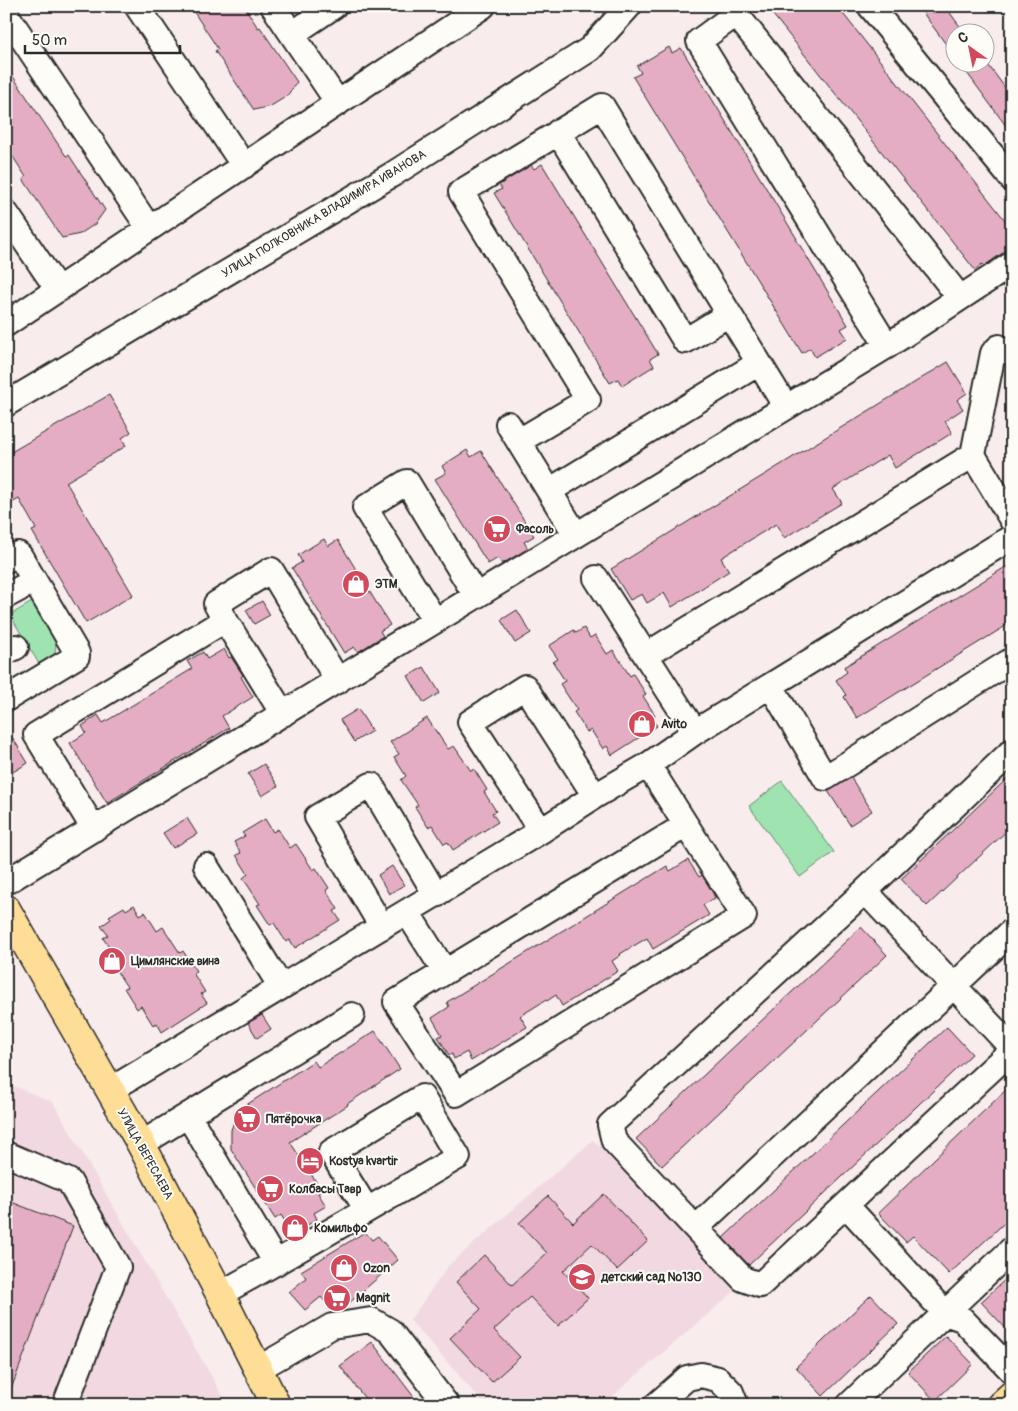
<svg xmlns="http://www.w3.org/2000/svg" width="1018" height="1411" font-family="Pangolin,sans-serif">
<rect width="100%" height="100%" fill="#f8eced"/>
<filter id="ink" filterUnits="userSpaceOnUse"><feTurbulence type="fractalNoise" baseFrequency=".02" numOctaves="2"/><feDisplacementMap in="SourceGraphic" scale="10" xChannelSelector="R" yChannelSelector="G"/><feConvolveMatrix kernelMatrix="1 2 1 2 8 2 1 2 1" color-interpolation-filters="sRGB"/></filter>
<g filter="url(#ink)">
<!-- built -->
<path fill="#f2d9e1" d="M6,1083L53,1102L228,1405H6Z
M593,1140L736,1290L602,1405H485L410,1320L449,1265Z"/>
<!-- green -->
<path fill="#9fe4b0" stroke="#65886e" d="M37,599L57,634L54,662L42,669L10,615Z
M782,781L834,852L800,877L749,806Z"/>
<!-- building -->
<path fill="#e4adc4" stroke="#2b2b2b" d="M190,6H244L258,28L260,27L297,82L287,96L271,106L254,110L215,51L218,49Z
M766,6H837L1012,229V250L1004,252L984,266L982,264L975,270Z
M918,6H945L964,32H956V58Z
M669,47L672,53L681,48L797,239H796L848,325L841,329L847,338L815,357L810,348L802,353L633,77L641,73L637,66Z
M959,62H986L1012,97V134Z
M6,66L66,156L69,155L105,210L95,224L80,234L62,238L23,179L26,177L6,146Z
M542,164L658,354L650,359L654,366L622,386L618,379L610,383L494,193L502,189L499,185L531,165L534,169Z
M948,362L967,393L957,400L963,409L945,421L952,433L895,468L888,455L833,489L842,503L784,538L776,524L721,558L729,571L672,607L664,593L647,603L642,594L630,600L611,569Z
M109,395L131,432L122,438L126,446L66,482L133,595L86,623L32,531L36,529L19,499L6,506V455Z
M467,450L471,457L481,451L534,536L524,542L528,549L502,564L498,558L488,564L435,479L446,473L442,466Z
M324,539L328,546L338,540L390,625L380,631L383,636L358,652L354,647L344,653L292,568L302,562L298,555Z
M1012,563V622L857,718L844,697L846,695L836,680L847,672L844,667Z
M262,601L270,615L254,624L246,610Z
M517,610L531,633L515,643L501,620Z
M584,628L590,638L595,635L607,654L613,650L630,676L633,674L646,694L643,696L655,715L651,718L657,726L612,755L607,746L603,749L591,730L587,732L574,712L577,710L560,684L565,681L553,662L558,659L549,646L574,630L576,633Z
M224,649L229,658L231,657L243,675L241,677L253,697L222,716L229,728L107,803L70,743L86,733L82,726L98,715L103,723L192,669L187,661L203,652L207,659Z
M424,667L440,693L424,703L408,676Z
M358,709L372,731L354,742L340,720Z
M427,718L448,749L454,746L471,771L474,769L487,790L484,792L496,811L492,813L498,822L453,850L448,842L444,844L432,825L428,827L415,807L418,805L401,780L406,776L394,757L399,754L390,742Z
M6,727L28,763L6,776Z
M264,764L278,786L262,796L248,774Z
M1012,774V826L927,906L901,879Z
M851,778L872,811L850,825L828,791Z
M187,818L197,834L173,848L163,833Z
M265,819L273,832L278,829L290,848L296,844L313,870L316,868L329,888L326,890L338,909L334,911L340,920L295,948L290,940L286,942L274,923L270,925L257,905L260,904L243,878L248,874L236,855L241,853L234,842L245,836L242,833Z
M688,860L699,877L702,875L713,893L715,898L703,905L709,915L653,949L647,938L620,954L621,955L612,961L618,971L562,1006L556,995L547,1001L546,1000L520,1016L527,1027L471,1061L467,1052L454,1059L452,1054L449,1055L438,1037L442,1035L432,1018L449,1007L447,1002L667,866L670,871Z
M392,866L404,885L389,894L378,875Z
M134,905L140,915L145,912L157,931L163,927L180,953L183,951L196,971L193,973L205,992L201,994L207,1003L162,1032L157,1023L153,1025L141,1006L137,1009L124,988L127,987L110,961L115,957L103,938L108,935L101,926L111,919L109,916L124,907L126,910Z
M861,927L887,955L662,1166L636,1139Z
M262,1015L271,1029L257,1038L248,1023Z
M947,1027L972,1054L749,1265L723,1238Z
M375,1031L400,1069L347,1104L348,1105L290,1142L322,1191L318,1193L326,1206L314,1213L317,1219L293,1234L281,1215L275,1219L231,1149V1130L236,1116L234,1113L314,1061L318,1067Z
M1012,1084V1216L949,1274L913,1236L906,1242L878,1213Z
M604,1194L648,1241L617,1270L592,1244L563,1271L588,1298L558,1326L530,1297L494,1330L520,1357L492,1382L450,1338L481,1309L456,1282L484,1255L512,1285L547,1253L519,1223L548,1196L573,1223Z
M6,1200L73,1226L8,1397L6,1396Z
M365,1232L372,1240L378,1236L398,1260L340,1311L334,1312L321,1297L305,1310L289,1292L306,1278L301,1271Z
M1012,1273V1335L981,1302Z
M871,1295L898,1324L823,1396L796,1367Z
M946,1336L973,1364L935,1401L908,1372Z
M372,1342L420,1405H370L340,1366Z"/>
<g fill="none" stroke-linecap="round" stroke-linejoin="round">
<!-- minor casing -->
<g stroke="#2b2b2b" stroke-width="28">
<path id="minor" d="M137,6L244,166
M273,6L338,103
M870,6L1012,179
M6,14L149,228
M292,34L334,6
M558,132L685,341L729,314
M6,213L58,290
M6,324L483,6
M887,346L699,41L736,14L960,298
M1012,354L999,347L993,353L973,455L1012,520
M6,404L393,174L590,49L629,6
M508,424L576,535
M519,441L588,400L461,192L602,106L786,407
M549,491L759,363
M6,560L18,554L20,556L77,653V656L6,699
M596,578L695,732L1012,537
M6,596L34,581
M225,620L216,604L271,570L338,681
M435,621L365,508L407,482L476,596
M6,652L16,647
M646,655L973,455
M771,686L825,778L1012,660
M1012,751L865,891L610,1125L614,1141L743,1279L760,1285L1012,1050
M94,829L36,735L225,620L283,714
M541,831L470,722L525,687L595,796
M206,866L281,987
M6,882L887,346L1012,264
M865,891L1012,1048
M407,912L445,972L686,825L648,765
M382,927L317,817L371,785L436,895
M445,972L396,1002L456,1094L744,916L686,825
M110,1090L541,831L595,796L648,765L695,732
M188,1115L276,1263
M141,1144L352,1015
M6,1154L69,1181L118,1267L65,1405
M846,1205L945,1313L962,1319L1012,1371
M696,1228L1012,931
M220,1294C300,1250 379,1203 458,1157L422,1097L331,1152L367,1210
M258,1369L332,1326L371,1320L390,1331L447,1405
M656,1405L687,1378L701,1375L718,1379L731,1392L736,1405
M849,1405L1012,1249"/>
</g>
<!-- major casing -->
<g stroke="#2b2b2b" stroke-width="31">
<path id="major" d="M6,909L141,1144L220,1294L276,1405
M1001,1405L1012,1395"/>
</g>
<!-- minor -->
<use href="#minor" stroke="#fdfcf7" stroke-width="24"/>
<!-- major -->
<use href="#major" stroke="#fedd96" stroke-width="28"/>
</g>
</g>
<!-- icons -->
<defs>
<g id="supermarket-disc" transform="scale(1.4375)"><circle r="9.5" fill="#d1495b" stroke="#fdfcf7"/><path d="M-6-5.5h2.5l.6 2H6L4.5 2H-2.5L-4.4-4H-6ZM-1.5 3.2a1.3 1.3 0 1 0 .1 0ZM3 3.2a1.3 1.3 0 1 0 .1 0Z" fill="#fff"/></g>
<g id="shop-disc" transform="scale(1.4375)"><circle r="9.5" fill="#d1495b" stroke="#fdfcf7"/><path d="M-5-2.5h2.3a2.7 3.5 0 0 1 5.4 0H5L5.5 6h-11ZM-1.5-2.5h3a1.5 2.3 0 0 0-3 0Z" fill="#fff"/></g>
<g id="hotel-disc" transform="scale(1.4375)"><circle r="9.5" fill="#d1495b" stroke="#fdfcf7"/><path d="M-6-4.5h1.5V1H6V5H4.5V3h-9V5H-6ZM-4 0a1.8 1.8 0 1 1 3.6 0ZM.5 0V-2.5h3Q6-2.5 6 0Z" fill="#fff"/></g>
<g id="school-disc" transform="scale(1.4375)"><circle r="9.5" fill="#d1495b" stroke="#fdfcf7"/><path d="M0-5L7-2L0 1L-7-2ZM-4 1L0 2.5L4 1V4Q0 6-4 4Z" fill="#fff"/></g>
</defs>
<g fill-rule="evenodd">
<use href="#supermarket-disc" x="497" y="529"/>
<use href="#shop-disc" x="356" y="584"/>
<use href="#shop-disc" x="642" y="724"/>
<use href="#shop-disc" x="112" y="961"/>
<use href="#supermarket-disc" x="247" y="1119"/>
<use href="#hotel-disc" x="310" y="1161"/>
<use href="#supermarket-disc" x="270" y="1189"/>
<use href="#shop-disc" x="295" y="1228"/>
<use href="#shop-disc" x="344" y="1268"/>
<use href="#school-disc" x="582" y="1277"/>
<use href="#supermarket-disc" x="337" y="1298"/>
</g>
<g text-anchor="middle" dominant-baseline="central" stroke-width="4" stroke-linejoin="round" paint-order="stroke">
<!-- street labels -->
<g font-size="12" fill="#2b2b2b" stroke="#fdfcf7">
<text transform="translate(324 214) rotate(-31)">УЛИЦА ПОЛКОВНИКА ВЛАДИМИРА ИВАНОВА</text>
<text transform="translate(145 1154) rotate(61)">УЛИЦА ВЕРЕСАЕВА</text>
</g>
<!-- poi labels -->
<g font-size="12" font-weight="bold" fill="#2b2b2b" stroke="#fdfcf7" text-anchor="start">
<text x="516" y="529">Фасоль</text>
<text x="375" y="584">ЭТМ</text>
<text x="661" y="724">Avito</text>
<text x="131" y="961">Цимлянские вина</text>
<text x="266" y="1119">Пятёрочка</text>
<text x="329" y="1161">Kostya kvartir</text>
<text x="289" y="1189">Колбасы Тавр</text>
<text x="314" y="1228">Комильфо</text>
<text x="363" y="1268">Ozon</text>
<text x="601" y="1277">детский сад №130</text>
<text x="356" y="1298">Magnit</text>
</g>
</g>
<!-- margin -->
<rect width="1018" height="1411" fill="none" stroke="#fdfcf7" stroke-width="25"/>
<rect x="12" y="12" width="993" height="1386" fill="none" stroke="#2b2b2b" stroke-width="2" filter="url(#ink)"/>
<!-- north arrow -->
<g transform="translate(970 48) rotate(327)"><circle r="24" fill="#fdfcf7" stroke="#a9a8a5"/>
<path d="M0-4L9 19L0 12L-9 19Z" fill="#d1495b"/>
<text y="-8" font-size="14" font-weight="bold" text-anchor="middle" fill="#2b2b2b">С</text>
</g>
<!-- scale -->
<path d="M25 45v8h155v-8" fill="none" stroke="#2b2b2b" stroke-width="2.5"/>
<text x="32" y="45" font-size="15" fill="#2b2b2b" stroke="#fdfcf7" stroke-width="4" paint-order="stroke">50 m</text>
</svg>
